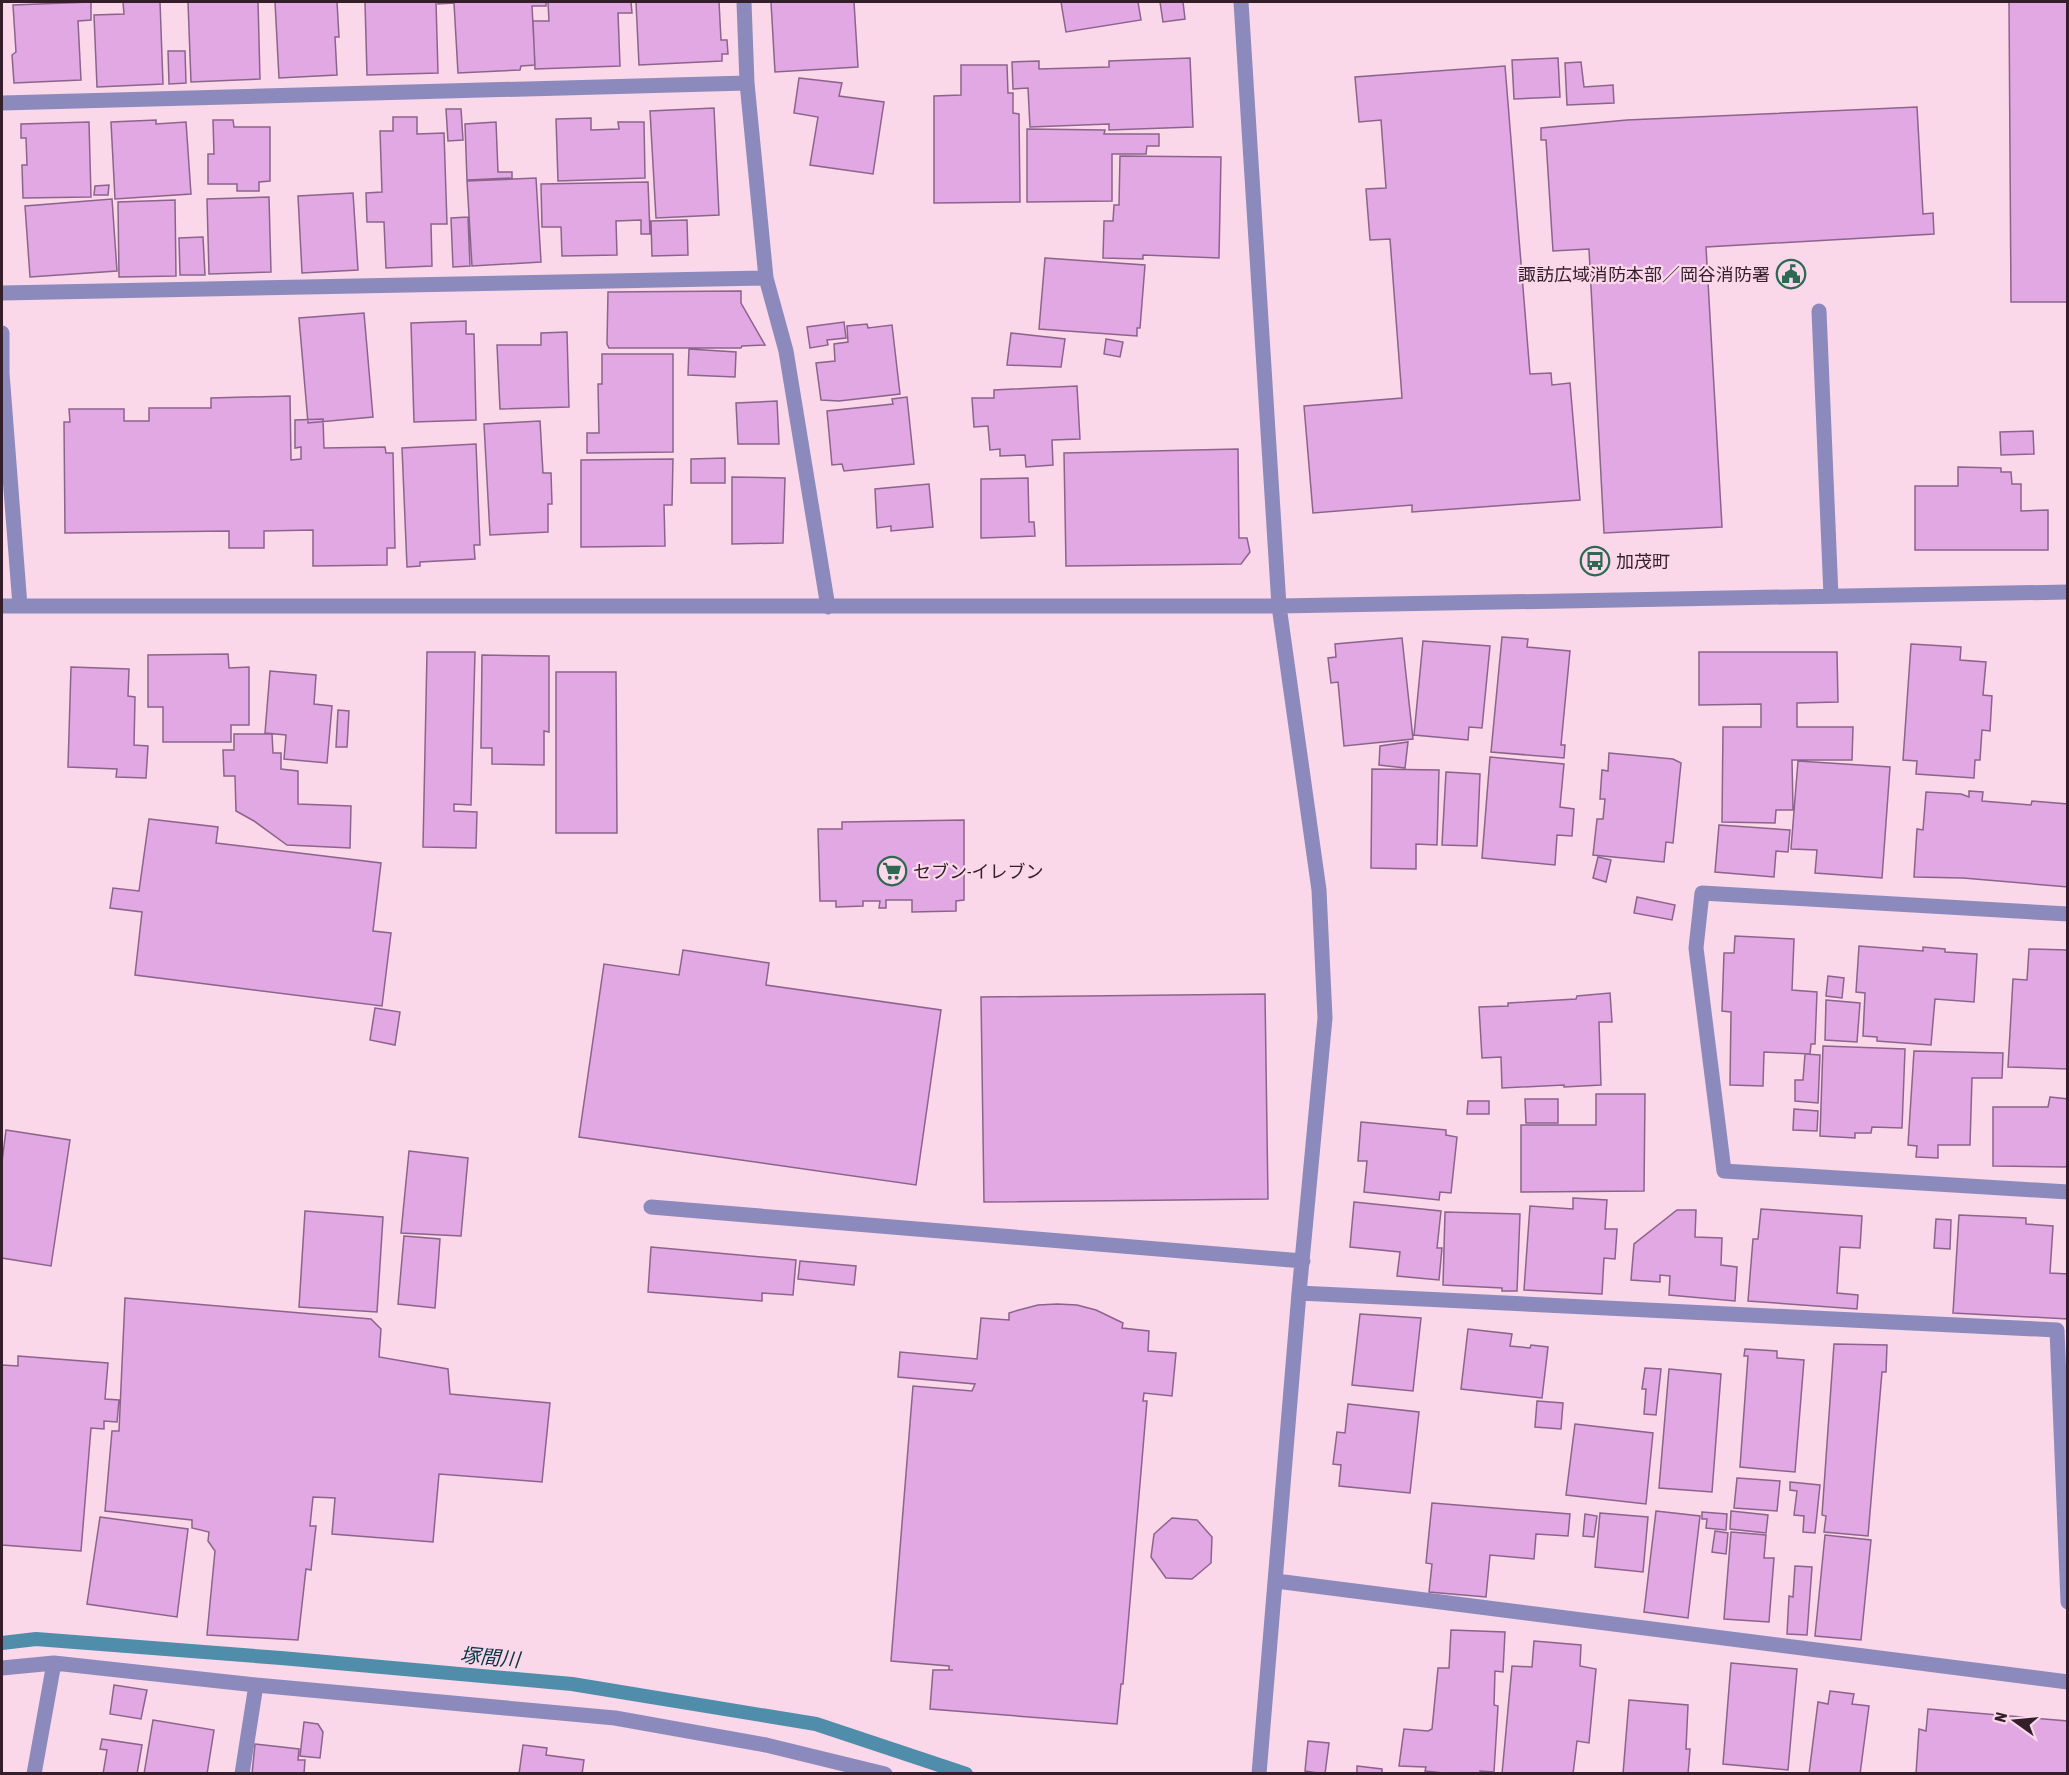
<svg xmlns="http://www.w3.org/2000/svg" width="2069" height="1775" font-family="'Asap Condensed','Noto Sans JP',sans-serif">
<rect width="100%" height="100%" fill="#fad7e9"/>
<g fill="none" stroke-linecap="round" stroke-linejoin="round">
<!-- stream -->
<path stroke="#4f8daa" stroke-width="14" d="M2,1643L36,1639L281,1658L572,1684L816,1724L966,1774"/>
</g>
<!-- building -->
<path fill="#e2a8e4" stroke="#8b648c" stroke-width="1.5" d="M91,2V20L78,21L81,80L14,83L12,55L16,52L13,5Z
M123,2H160L163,84L97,87L94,15L124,14Z
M188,2H258L260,79L191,82Z
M275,2H337L339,37H335L337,75L279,78Z
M365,2H436L438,73L367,75Z
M438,2H546V6H532L535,65L521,66L520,70L458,73L454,3L438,4Z
M548,2H631L632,13H618L620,66L535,69L533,21H549Z
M636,2H719L721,40H727L728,54H722V61L639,65Z
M771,2H854L858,67L775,72Z
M1061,2H1138L1141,20L1066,32Z
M1160,2H1183L1185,19L1163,22Z
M2009,2H2068V302H2011Z
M168,51H185L186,83L169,84Z
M1190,58L1193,127L1109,130V124L1030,127L1028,88L1013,89L1012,62L1039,61V69L1109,67V61Z
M1558,58L1560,97L1514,99L1512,60Z
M1581,62L1584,87L1613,85L1614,103L1567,105L1565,63Z
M961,65H1007L1008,93H1013V113L1019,114L1020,202L934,203V96L961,95Z
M1505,66L1530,374L1551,373L1552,385L1570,383L1580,500L1412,512V505L1313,513L1304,406L1402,398L1390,239L1370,240L1366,189L1386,188L1381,120L1359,122L1355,77Z
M799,78L842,83L839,96L884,102L873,174L810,165L818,117L794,113Z
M1917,107L1923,214L1933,213L1934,234L1706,247L1722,527L1604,533L1589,249L1553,251L1546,140H1541V128L1627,120Z
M714,108L719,215L656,218L650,111Z
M446,109H461L463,140L448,141Z
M393,117H417V134L444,133L447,224H431L432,266L386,268L384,222H367L366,193L382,192L380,131H393Z
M591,118V130L619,129L618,122H644L645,178L558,181L556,119Z
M156,120V124L186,122L191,194L115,199L111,122Z
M213,120H233L234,127H270V181L259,182V191H237V184H208V154H214Z
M89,122L91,197L23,198L22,165H27L26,138H21V124Z
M496,122L498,172H512V178L467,180L465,124Z
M1027,129L1105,130L1104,134H1159V146H1147L1146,154H1112V201L1027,202Z
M1120,156L1221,157L1219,258L1143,255V259L1103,258L1104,221H1113L1114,205H1119Z
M536,178L541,262L472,266L467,181Z
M648,182L650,234H641V220L616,221L617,255L562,256L561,227H542L541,184Z
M109,185L108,195H94L95,186Z
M353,193L358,270L302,273L298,196Z
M269,197L271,272L209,274L207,199Z
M112,199L117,271L30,277L25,206Z
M175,200L176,276L119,277L118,202Z
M468,217L470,266L453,267L451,218Z
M687,220L688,255L652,256L651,221Z
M203,237L205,275H180L179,238Z
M1045,258L1145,265L1140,328H1137V336L1039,329Z
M741,291V303L765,345L742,346L741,348H609L607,344L608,292Z
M364,313L373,417L308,423L299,318Z
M466,321V334H474L476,420L414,422L411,323Z
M844,322L846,338L827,340L828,345L810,348L807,327Z
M867,324L868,328L892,325L900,394L839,401L821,400L816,363L835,361L834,344L848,342L847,326Z
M567,332L569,407L500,409L497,345H541V333Z
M1011,333L1065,339L1061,367L1007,365Z
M1106,339L1123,342L1120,357L1104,354Z
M689,349L736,352L735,377L688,375Z
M602,354H673V452L587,453V433H599L598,384H602Z
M1077,386L1080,439L1052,440L1053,465L1026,467L1025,455L1000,456V449L990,450L988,426L974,427L972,398H994V390Z
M290,396L291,460L301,459V447L295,448V420L323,419L324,448L385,447L386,453H393L395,548H387V565L313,566V530L264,531V548H229V531L65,533L64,422H70L69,409H124V421H149V408H211V398Z
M907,397L914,464L844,471L842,464L832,465L827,411L893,404L892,399Z
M777,401L779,444H738L736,403Z
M540,421L543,473H551L552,504H548V532L490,535L484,424Z
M2033,431L2034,454L2001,455L2000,432Z
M476,444L480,545H474L475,559L420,562V566L407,567L402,448Z
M1238,449L1239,538H1247L1250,552L1241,564L1066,566L1064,453Z
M725,458V483H691V459Z
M673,459L672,505H664L665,546L581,547V460Z
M1958,467L2001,468V472H2011L2012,484H2021V511L2048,510V550H1915V486H1958Z
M732,477L785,478L783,543L732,544Z
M1028,478L1029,522H1034L1035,536L981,538V479Z
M929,484L933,527L891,531V526L877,528L875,489Z
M1502,637L1528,639L1527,647L1570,651L1561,745H1565L1564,758L1491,752Z
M1402,638L1413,739L1344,746L1338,682L1331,683L1328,658L1336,657L1335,644Z
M1423,641L1490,646L1482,728L1469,727L1468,740L1414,735Z
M1911,644L1961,647L1960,660L1986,662L1983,695L1992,696L1990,731L1982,730L1980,760H1975L1974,778L1916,774L1917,761L1903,760Z
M427,652H475L471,805L454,804V811L477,812L476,848L423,847Z
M1699,652H1837L1838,702L1797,703V727H1853L1852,760H1792L1793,810H1776L1775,823L1722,822L1723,727H1761V704L1699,705Z
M228,654L229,668L249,667V725H231V742H163V707H148V655Z
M482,655L549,656V732L544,731V765L492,764V748H481Z
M71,667L129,669L128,696L135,697L134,745L148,746L146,778L116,777L117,769L68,767Z
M270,671L316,675L314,704L332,706L327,763L284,759L286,735L265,733Z
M556,672H616L617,833H556Z
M338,710L349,711L347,747H336Z
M234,734H272L273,753H281V769L298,771V804L351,806L350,848L287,845L254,821L236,811L235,776H224L223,750H234Z
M1408,742L1405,768L1379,765L1380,746Z
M1609,753L1673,759L1681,763L1673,843L1666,842L1664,862L1593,855L1597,819H1603L1605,799H1600L1602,770L1608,771Z
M1490,757L1564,764L1560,807L1574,809L1572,836L1557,835L1555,865L1482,858Z
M1798,761L1890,767L1882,878L1815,873L1817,850L1791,849Z
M1372,769L1439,770L1437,845L1416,844V869L1371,868Z
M1446,772L1480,774L1477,846L1442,845Z
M1969,791L1983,792L1982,801L2031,805L2032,801L2068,804V887L1963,878L1914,877L1917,829L1923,830L1926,792L1961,794L1969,797Z
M149,819L218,827L216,843L381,863L373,931L391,933L382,1006L135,975L142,912L110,908L113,888L139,891Z
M964,820V900L956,901V911L912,912V900H886V908H879L880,901H863V906L836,907V901H820L818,829H842V822Z
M1719,825L1790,830L1788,852L1776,851L1774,877L1715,872Z
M1598,857L1611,860L1606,882L1593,878Z
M1637,897L1675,905L1672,920L1634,913Z
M1735,936L1794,939L1792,990L1817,992L1815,1044H1811L1810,1054L1764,1052L1763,1086L1730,1085L1731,1012L1722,1011L1724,953H1734Z
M1859,946L1923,951V947L1945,949V952L1977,954L1974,1002L1935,999L1931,1045L1877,1041V1037L1863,1036L1865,993L1856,992Z
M2029,949L2068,950V1069L2008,1067L2013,979L2027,980Z
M683,950L769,963L766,985L941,1010L916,1185L579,1137L604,964L679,975Z
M1828,976L1844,978L1842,998L1826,996Z
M1610,993L1612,1022H1599L1601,1085L1564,1087V1085L1502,1088L1501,1057L1482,1058L1479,1007L1508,1006V1003L1576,999L1577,996Z
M1265,994L1268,1199L984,1202L981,997Z
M1826,1000L1860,1003L1857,1042L1825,1040Z
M375,1008L400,1012L395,1045L370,1040Z
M1823,1046L1905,1049L1902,1128L1872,1127L1871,1133H1855V1138L1820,1136Z
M1914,1051L2003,1053L2002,1078H1972L1970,1145H1938V1158L1916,1157L1917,1146L1908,1145Z
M1805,1054L1820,1055L1818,1103L1795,1101V1080H1803Z
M1596,1094H1645L1644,1191L1521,1192V1125H1596Z
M2050,1097L2068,1099V1165L2065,1167L1993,1166V1107H2048Z
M1525,1099H1558V1123H1526Z
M1468,1101H1489V1114H1467Z
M1794,1109L1818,1111L1817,1131L1793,1130Z
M1361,1122L1446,1130V1135L1457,1137L1451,1193L1440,1192L1439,1200L1364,1192L1367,1161H1358Z
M6,1130L70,1140L51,1266L2,1258V1162Z
M409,1151L468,1158L461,1236L401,1233Z
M1573,1198L1607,1200L1605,1229H1617L1615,1259L1604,1258L1602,1294L1524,1290L1530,1206L1573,1209Z
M1354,1202L1441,1211L1437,1248H1442L1439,1280L1397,1276L1400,1252L1350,1247Z
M1761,1209L1862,1216L1860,1248L1840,1247L1837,1293L1858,1295L1857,1309L1748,1301L1753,1239H1758Z
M1677,1210H1696L1695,1237L1722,1238L1721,1265L1737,1267L1735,1301L1669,1295L1670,1276L1660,1275V1282L1631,1280L1634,1244Z
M305,1211L383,1217L377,1312L299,1307Z
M1445,1212L1520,1214L1517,1291H1502V1288L1443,1285Z
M1959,1215L2026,1218V1224L2053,1226L2050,1273L2068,1274V1319L1953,1313Z
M1936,1219L1951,1220L1950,1249L1934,1248Z
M404,1236L440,1239L435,1308L398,1304Z
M651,1247L796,1260L793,1295L762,1293V1301L648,1292Z
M800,1261L856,1266L854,1285L798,1279Z
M125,1298L371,1319L381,1329L379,1357L448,1369L450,1394L550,1403L542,1482L439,1474L433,1542L332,1534L335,1498L313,1497L310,1526H316L311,1570L306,1569L298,1640L207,1635L215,1551L208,1541L209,1532L192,1528V1520L105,1511L112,1431H119Z
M1057,1304L1077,1305L1096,1310L1123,1323L1122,1328L1149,1331L1148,1351L1176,1353L1172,1396L1144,1393L1143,1401H1147L1123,1684H1121L1117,1724L930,1709L933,1670H953H949V1666L891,1661L913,1386L972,1391L975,1384L898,1377L900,1352L977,1359L981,1318L1009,1320V1313L1019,1310L1038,1305Z
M1360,1314L1421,1318L1413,1391L1352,1385Z
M1468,1329L1512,1334L1510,1346L1530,1348L1531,1345L1548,1347L1542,1398L1461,1389Z
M1834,1344L1887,1345L1886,1372H1882L1868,1536L1824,1532L1826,1516L1822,1515Z
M1745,1349L1777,1351V1358L1804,1360L1795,1472L1740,1467L1748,1356H1744Z
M18,1356L108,1363L105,1399L119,1400L117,1422L104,1421V1429L91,1428L81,1551L2,1545V1365L18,1366Z
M1645,1368L1661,1369L1656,1415L1644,1414L1646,1389H1642Z
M1669,1369L1721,1374L1712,1492L1659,1488Z
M1537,1401L1563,1403L1561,1429L1535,1427Z
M1348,1404L1419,1412L1410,1493L1339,1486L1341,1465L1333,1464L1337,1432L1345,1433Z
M1575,1424L1653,1433L1646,1504L1566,1495Z
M1737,1478L1780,1481L1777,1511L1734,1508Z
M1790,1482L1820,1485L1815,1533L1803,1532L1804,1516L1794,1515L1797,1491L1790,1490Z
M1432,1503L1570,1514L1568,1536L1536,1534L1534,1559L1490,1555L1486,1597L1429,1592L1432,1564L1426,1563Z
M1656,1511L1700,1516L1688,1618L1644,1612Z
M1731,1511L1768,1515L1766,1533L1730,1529Z
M1702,1512L1727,1514L1726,1530L1706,1528L1707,1519H1702Z
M1600,1513L1648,1517L1643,1572L1595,1567Z
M1585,1514L1597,1516L1594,1537L1583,1536Z
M100,1517L188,1529L177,1617L87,1604Z
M1172,1518L1197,1520L1212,1537L1211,1563L1192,1579L1166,1578L1151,1557L1154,1534Z
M1715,1531L1728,1533L1726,1554L1712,1552Z
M1731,1532L1766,1535L1764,1558H1774L1769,1622L1724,1619Z
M1825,1535L1871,1540L1861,1640L1815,1636Z
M1795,1566L1812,1567L1807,1635L1787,1634L1789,1596L1793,1597Z
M1451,1630L1505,1632L1503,1672L1495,1671L1494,1705L1498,1706L1494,1772L1480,1771V1774H1453L1425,1771L1426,1767L1399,1766L1404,1729L1428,1731L1432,1729L1438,1668H1449Z
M1534,1641L1581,1645L1580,1666L1596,1669L1589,1743L1577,1741L1573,1774H1502L1512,1666L1532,1667Z
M1731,1663L1797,1669L1788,1770L1723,1764Z
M114,1685L147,1690L141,1719L110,1714Z
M1830,1691L1854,1694L1852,1704L1869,1706L1860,1774H1809L1818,1702L1828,1704Z
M1629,1700L1688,1705L1686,1749H1690L1688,1774H1623Z
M1928,1709L2068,1721V1774H1916L1919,1729L1926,1731Z
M153,1720L214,1730L207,1774H144Z
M304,1722L318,1724L323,1732L320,1758L300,1756Z
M102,1739L142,1745L137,1774H103L107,1750L100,1749Z
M1308,1741L1329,1743L1325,1774L1305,1771Z
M255,1744L299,1749L298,1760H305L304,1774H252Z
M523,1745L547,1748L546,1755L584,1760L582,1774H519Z
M1357,1766L1382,1769V1774H1357Z"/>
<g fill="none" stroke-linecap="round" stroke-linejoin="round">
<!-- minor -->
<path stroke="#8c8abc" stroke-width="15" d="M744,2L747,83L766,278L786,351L828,607
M1241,2L1279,606L1319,890L1325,1018L1299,1293L1259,1774
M2,103L747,83
M2,293L766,278
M1819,311L1831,596
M2,333V373L20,606
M2,606H1279L2068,592
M2068,914L1702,893L1696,948L1724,1171L2068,1192
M651,1207L1303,1261
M1299,1293L2057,1330L2068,1602
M1276,1581L2068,1682
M2,1668L54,1663L256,1685L615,1718L766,1745L885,1774
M34,1774L54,1663
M242,1774L256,1685"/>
</g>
<!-- icons -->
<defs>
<g id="civic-ring" transform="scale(1.5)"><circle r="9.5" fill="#fad7e9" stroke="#2e6852" stroke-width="1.5"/><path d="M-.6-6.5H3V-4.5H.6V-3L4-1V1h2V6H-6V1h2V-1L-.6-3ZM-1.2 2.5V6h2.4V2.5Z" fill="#2e6852"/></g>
<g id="bus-ring" transform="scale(1.5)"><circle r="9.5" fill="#fad7e9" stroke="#2e6852" stroke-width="1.5"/><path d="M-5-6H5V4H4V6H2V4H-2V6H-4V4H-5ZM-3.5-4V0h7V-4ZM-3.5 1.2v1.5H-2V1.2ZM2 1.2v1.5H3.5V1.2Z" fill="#2e6852"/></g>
<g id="supermarket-ring" transform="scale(1.5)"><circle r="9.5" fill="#fad7e9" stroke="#2e6852" stroke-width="1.5"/><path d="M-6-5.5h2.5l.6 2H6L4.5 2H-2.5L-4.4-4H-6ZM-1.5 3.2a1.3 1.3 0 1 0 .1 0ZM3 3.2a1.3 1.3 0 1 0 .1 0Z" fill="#2e6852"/></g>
</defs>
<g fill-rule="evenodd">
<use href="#civic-ring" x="1791" y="274"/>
<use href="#bus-ring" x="1595" y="561"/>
<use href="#supermarket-ring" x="892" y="871"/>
</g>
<g text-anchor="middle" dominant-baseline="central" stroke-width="4.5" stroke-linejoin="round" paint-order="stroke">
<!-- poi labels -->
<g font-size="18" fill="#331e2a" stroke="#fad7e9" text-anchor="start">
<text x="1770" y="274" text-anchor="end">諏訪広域消防本部／岡谷消防署</text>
<text x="1616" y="561">加茂町</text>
<text x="913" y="871">セブン-イレブン</text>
</g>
<!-- water labels -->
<g font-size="20" font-style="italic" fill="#083645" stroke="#fad7e9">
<text transform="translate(490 1657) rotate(5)">塚間川</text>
</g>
</g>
<!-- border -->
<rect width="2069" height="1775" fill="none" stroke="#331e2a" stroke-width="6"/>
<!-- north arrow -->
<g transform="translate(2015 1721) rotate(285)" stroke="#fad7e9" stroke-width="4.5" paint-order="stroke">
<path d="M0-4.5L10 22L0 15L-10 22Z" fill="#331e2a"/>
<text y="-9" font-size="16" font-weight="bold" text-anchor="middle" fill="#331e2a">N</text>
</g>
</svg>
